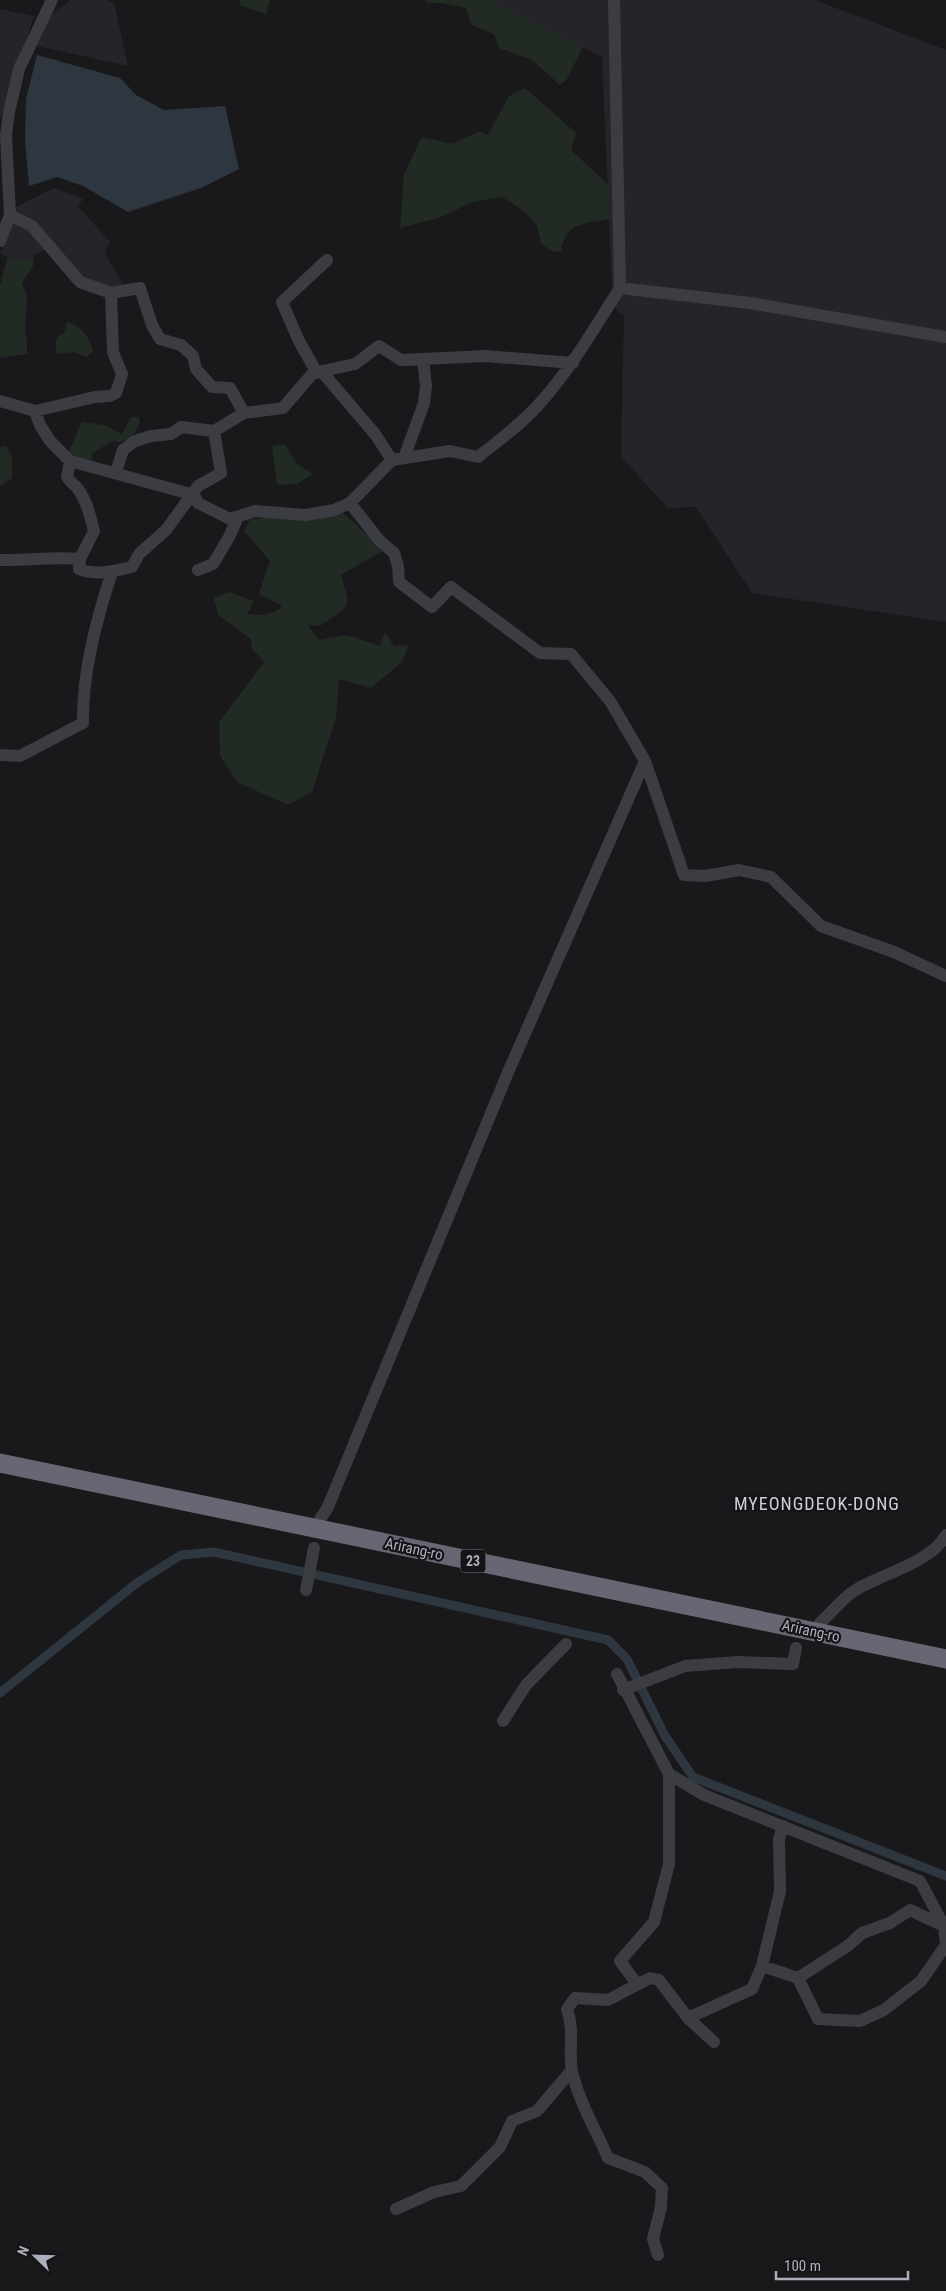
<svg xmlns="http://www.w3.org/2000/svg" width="946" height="2291" font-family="'Roboto Condensed',sans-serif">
<rect width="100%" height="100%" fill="#19191b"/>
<!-- built -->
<path fill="#252529" d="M70,0H107L114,3L128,66L37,46L50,17Z
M490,0H815L946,50V622L752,593L696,507L668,508L621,457L624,316L616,310L612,289L602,57Z
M0,9L34,16L0,120Z
M54,188L83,199L78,206L110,242L105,253L124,287L110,290L82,280L31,228L46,249L33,256L18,261L0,254L16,207Z"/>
<!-- green -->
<path fill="#212a23" d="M240,0H270L266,14L239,5Z
M426,0H490L583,47L567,79L560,85L532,60L499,48L494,34L471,25L466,8L441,3H428Z
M525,88L576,133L571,150L608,184L609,219C583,225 566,221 561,252L552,251L541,244L537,225L524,211L502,197L472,202L439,218L400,228L404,174L422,137L452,144L480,131L488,135L509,96Z
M33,256L34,264L22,283L27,295L25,330L27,340V354L0,358V285L8,257L18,261Z
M67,322C82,327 89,336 93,351L86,357L74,352L57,354C55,343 54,338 64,333Z
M131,417H139L140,423L131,439L119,442L112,441L92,454V459L87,461L72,459L69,451C75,441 76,431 82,422L104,425L122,434Z
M285,444L296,463L313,474L297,484L277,485L272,446Z
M6,446L12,456V478L0,486V447Z
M343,513L384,550L341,575L348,600L344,609L320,626L308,625L319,640L347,635L380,646L385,632L394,646L409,645L402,662L371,688L339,679L336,717L312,792L288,805L237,782L220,756L219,722L264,662L252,649L251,639L218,615L214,598L229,592L254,601L247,614C259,616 273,616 282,606L259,594L270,561L244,531L250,519Z"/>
<!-- water -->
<path fill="#2e3640" d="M37,55L120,78L136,95L164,110L225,106L239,169L201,188L128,212L83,186L57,177L29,186L25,140L26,99Z"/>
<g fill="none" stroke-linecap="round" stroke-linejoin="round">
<!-- canal -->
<path stroke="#2e3640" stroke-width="9" d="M0,1693L138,1582L181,1555L214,1552L608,1640L627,1659L665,1736L693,1777L946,1876"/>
<!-- minor -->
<path stroke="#3c3c43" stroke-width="12" d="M614,0L620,288L750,303L946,337
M10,215L32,226L80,282L111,293L140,288L152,325L160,339L181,345L193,356L196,369L212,387L230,388L244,413L283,408L313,373L355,364L379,346L401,360L423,359
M0,241L10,215L6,135L9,112L19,69L52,0
M322,372L375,434L392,460
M317,373L299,341L282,302L327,260
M0,401L35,411L40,425L50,441L70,461L194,495L198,503L230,519L255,511L306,515L334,510L350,503L392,460L450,451L478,457C499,440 523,423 541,402C572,367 595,327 620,288
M35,411L95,397L110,396L116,393L122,374L113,352L111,293
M404,458L424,403L426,386L423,359L485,356L573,363
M70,461L67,477C70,482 74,484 78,489C87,501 90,516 94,531L80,559L79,569C96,576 114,571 132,567L139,554L166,530L198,486L221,473L214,431
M116,472L123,450L135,441L151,436L171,434L181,427L214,431L244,413
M350,503L379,540L394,553L398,566L399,582L432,607L451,587L540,653L571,654L610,701L645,761L684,875L705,876L739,870L771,877L821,926L894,952L946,976
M0,560C27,561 53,556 80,559
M198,570L213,564L229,537L238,517
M0,755L20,756L83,723C82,673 96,620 112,572
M320,1519L327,1509L509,1070L645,761
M306,1590L314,1548
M820,1623C831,1613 842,1599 854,1591C879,1575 932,1562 946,1535
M617,1674L669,1774L704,1795L920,1881L944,1926L946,1945L921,1981L884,2010L860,2021L818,2019L798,1978L762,1966L780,1891L779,1839L783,1826
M623,1690L685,1666L738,1662L793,1664L796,1648
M503,1721L526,1685L566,1644
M798,1978L849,1945L862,1933L890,1923L910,1910L944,1926
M637,1984L620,1961L654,1922L669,1864V1774
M688,2018L752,1989L762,1966
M396,2209L434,2192L461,2186L500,2147L512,2121L537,2111L572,2070
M658,2255L653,2239L661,2207L662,2188L645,2172L608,2158C596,2130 578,2100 572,2071C568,2048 575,2033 567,2009L575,1998L608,2000L650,1978L659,1980L688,2018L714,2042"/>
<!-- highway -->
<path stroke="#666772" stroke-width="19" d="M0,1463L946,1659"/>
</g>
<g text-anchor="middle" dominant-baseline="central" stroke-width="4.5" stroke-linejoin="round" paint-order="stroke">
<!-- shield labels -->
<rect fill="#141417" stroke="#7e808a" stroke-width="1" x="460.5" y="1549.5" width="25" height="23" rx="4"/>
<g font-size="14" font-weight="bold" fill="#abaebc">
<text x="473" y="1561">23</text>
</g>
<!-- street labels -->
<g font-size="15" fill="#abaebc" stroke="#141417">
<text transform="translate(414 1549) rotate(12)">Arirang-ro</text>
<text transform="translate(811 1631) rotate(12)">Arirang-ro</text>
</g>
<!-- quarter labels -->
<g font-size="18" letter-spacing="1" fill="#ccced7" stroke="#141417">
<text x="817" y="1503">MYEONGDEOK-DONG</text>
</g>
</g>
<!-- north arrow -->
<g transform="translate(35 2256) rotate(293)" stroke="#141417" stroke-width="4" paint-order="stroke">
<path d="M0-4L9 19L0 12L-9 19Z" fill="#abaebc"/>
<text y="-8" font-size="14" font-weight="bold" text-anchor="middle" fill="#abaebc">N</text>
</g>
<!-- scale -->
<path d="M776 2271v8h132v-8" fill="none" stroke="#abaebc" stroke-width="2.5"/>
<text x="784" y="2271" font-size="15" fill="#abaebc" stroke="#141417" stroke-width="4" paint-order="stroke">100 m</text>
</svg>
